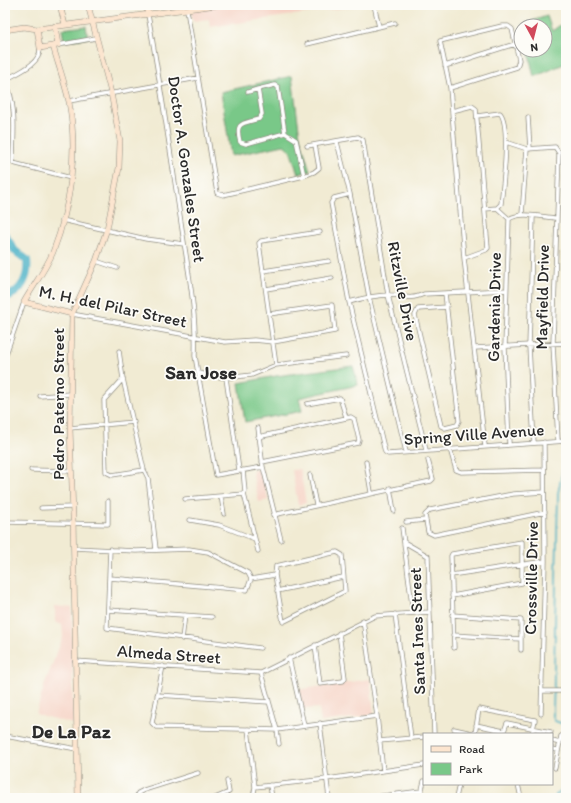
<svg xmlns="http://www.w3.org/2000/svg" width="571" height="803" font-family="Itim,sans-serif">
<rect width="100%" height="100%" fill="#fdfcf7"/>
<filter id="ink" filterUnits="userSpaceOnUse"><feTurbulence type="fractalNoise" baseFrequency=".025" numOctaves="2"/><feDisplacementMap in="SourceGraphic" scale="8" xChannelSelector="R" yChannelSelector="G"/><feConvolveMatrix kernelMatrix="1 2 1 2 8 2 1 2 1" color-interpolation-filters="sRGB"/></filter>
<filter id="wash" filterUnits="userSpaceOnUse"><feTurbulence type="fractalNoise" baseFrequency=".012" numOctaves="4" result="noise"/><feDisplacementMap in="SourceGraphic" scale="16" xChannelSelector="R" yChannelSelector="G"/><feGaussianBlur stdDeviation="0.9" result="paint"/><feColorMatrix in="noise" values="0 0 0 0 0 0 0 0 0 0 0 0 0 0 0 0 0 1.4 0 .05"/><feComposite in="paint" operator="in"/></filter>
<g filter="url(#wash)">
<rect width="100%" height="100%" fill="#f1ebd3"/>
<!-- built -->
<path fill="#f6d2c4" d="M189,5H363L210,27L209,19L193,21Z
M262,469L268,500L259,502L252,471Z
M300,469L306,503L298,505L292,470Z
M55,606L72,608L73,724L36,714L45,683L63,637L62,625L55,622Z
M370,679L374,715L321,722L319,708L303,709L297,690Z"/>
<!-- green -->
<path fill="#79c888" stroke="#527a5a" d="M547,16L552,31L566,21V63L534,77L528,50H545V26H523V24Z
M86,26L88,38L64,41L62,29Z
M292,76L300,137L310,171L298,174L290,150L284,145L231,156L221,92Z
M353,366L358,385L299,398L302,411L245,422L239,383L276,376Z"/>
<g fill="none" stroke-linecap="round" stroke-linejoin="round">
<!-- stream -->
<path stroke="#48b1c6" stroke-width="1.5" d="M566,454L558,493L553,717L555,721L566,725
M556,798V794L566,788"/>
<!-- river -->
<path stroke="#48b1c6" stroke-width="8" d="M5,235L15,251L27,260C29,276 22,293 5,297"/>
</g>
</g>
<g filter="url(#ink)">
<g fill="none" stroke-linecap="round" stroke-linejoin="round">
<!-- street casing -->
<g stroke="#8e8b7f" stroke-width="5">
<path id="street" d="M374,5L379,27
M187,10L217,193L223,195L304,176L296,140L285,133L246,144L240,142C235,122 241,124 259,119L262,114L258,89L248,92
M148,15C161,86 171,157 182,229C188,270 197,314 195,356L216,475L263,467
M307,44L395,23
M58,45L96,38
M445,66L515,44
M5,80C17,73 41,64 40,48
M5,81C18,106 13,136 13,163L71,178
M450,88L517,67L519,60L512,29L508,26H502L440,41L450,88L464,258L485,446
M258,89L275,85L278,87L285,133
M69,101L198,78
M452,111L472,106L476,109L488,248L486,250L464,258
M477,116L500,113C511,125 503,186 501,204L497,208L485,209
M528,117L530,149
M337,142L350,194L369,297L406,452
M506,142L527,149
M307,146L358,137L363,140L388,295L426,450
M304,176L314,172L319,168L315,145
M350,194L334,198L331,203L349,302L385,452L388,454L566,441
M497,208L509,219
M522,214L527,149L555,147L559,153L553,344L558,441
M533,217L529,346L534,443
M62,220L146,239L184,244
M96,261L117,268
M263,271L329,261
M266,289L332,278
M445,293L459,421L457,425L445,428L441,426L415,315L418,309L447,307
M349,302C363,298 376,295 390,295C406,295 407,301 424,294L506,290
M72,314L225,342L254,340L273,342L335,331L332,305L269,314
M5,335L12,337
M475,348L566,343
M119,351L123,379L144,470L148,478L156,549
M5,357L24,302
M276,365L259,243L261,241L320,232
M198,373L226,378L252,375L276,365L346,356
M226,378L239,470
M123,379L104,400L106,472L112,475L144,470
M40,396L70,394
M307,404L340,398L346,417
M70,428L134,422
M258,428L263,467L281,540
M258,437L351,417L354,419L359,440L358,443L262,462
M509,444L505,347L509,219C520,211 542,217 556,218
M450,449L456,470L461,472L544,470
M366,462L371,492
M31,470L70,471
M310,475L316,505
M390,488L394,511
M544,492L513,494L430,510L425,515L428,532L434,535L545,512
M244,494L258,551
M221,496L224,514
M185,499L244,494L245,492L243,470
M41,508L73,507
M273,515L431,481L433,479L428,460
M190,520L219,525L255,539
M5,522L108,524V501
M406,522L425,520
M402,528L413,613
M404,542L428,556L434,734
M74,548L136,551L189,549L208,552L248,573L251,579L247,590L110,578
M110,549L107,628L260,648
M337,552L342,555L345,591L283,622L275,575L276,566Z
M451,575L545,561
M251,579L275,575
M277,591L343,577
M452,596L522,583V542L452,554L451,556L454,648
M108,610L212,617
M395,614L411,738
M452,615L521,620V650
M363,620L377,716L383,771
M453,635L521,639
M182,639L185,615
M315,645L320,684L343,681L345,678L339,633
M289,658L304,725
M75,661L261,673
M163,666L152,723L156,727L277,730L377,716
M261,673L375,616L429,612
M261,673L277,730L279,744
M542,691H566
M157,695L269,702
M541,714L545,561L544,442
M320,723L329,798
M476,725L504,731
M248,729L255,787L253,798
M454,729L476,734
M475,734L479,709L535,720L532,734
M503,734L507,723L551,732
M5,736L77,749
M379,741L424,737
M552,741L560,743
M552,749L558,750
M555,768L561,736L566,735
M518,784L521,798
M270,785L272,798
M255,787L327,779L424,765
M136,798L138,793L144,790L198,773
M215,798L229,792L227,781
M367,798L421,791
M420,798L424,781
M456,798L459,784"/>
</g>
<!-- secondary casing -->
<g stroke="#8e8b7f" stroke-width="6">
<path id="secondary" d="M60,5L65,25
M146,5L148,15
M37,29L40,48L58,45L55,26
M5,30L24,27L37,29L217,5
M53,46C58,64 65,83 69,102C78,150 71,206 53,252C46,269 33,286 24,302L72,314
M78,798L73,516L70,428L72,314L96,261L107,229L119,168L120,141L111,93L88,5"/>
</g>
<!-- street -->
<use href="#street" stroke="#fff" stroke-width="3.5"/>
<!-- secondary -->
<use href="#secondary" stroke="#fce5cf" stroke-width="5"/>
</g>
</g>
<g text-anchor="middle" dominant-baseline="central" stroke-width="3.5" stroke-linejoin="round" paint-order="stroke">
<!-- street labels -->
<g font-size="17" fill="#2b2b2b" stroke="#fdfcf7">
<text transform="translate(187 169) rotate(82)">Doctor A. Gonzales Street</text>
<text transform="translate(403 291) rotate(79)">Ritzville Drive</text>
<text transform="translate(542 297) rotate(-89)">Mayfield Drive</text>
<text transform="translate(113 306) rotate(12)">M. H. del Pilar Street</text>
<text transform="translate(494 307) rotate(-89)">Gardenia Drive</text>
<text transform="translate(58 404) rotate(-90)">Pedro Paterno Street</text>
<text transform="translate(474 434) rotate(-4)">Spring Ville Avenue</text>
<text transform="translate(531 578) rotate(-89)">Crossville Drive</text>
<text transform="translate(417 631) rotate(-92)">Santa Ines Street</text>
<text transform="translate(169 654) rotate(4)">Almeda Street</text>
</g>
<!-- quarter labels -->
<g font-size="19" font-weight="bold" fill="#2b2b2b" stroke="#fdfcf7">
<text x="201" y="372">San Jose</text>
<text x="71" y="731">De La Paz</text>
</g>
</g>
<!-- margin -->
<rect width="571" height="803" fill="none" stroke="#fdfcf7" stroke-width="20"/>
<!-- legend -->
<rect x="423" y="733" width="130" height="52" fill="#fdfcf7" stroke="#a9a8a5"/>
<rect x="431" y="746" width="20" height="6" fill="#fce5cf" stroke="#a9a8a5"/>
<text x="459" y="753" font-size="12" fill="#2b2b2b">Road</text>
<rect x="431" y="763" width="20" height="12" fill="#79c888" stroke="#a9a8a5"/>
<text x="459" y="773" font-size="12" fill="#2b2b2b">Park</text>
<!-- north arrow -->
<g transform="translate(533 38) rotate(173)"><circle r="19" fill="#fdfcf7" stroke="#a9a8a5"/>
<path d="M0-3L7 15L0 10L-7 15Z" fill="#d1495b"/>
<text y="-6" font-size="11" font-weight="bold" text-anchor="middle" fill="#2b2b2b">N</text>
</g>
</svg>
